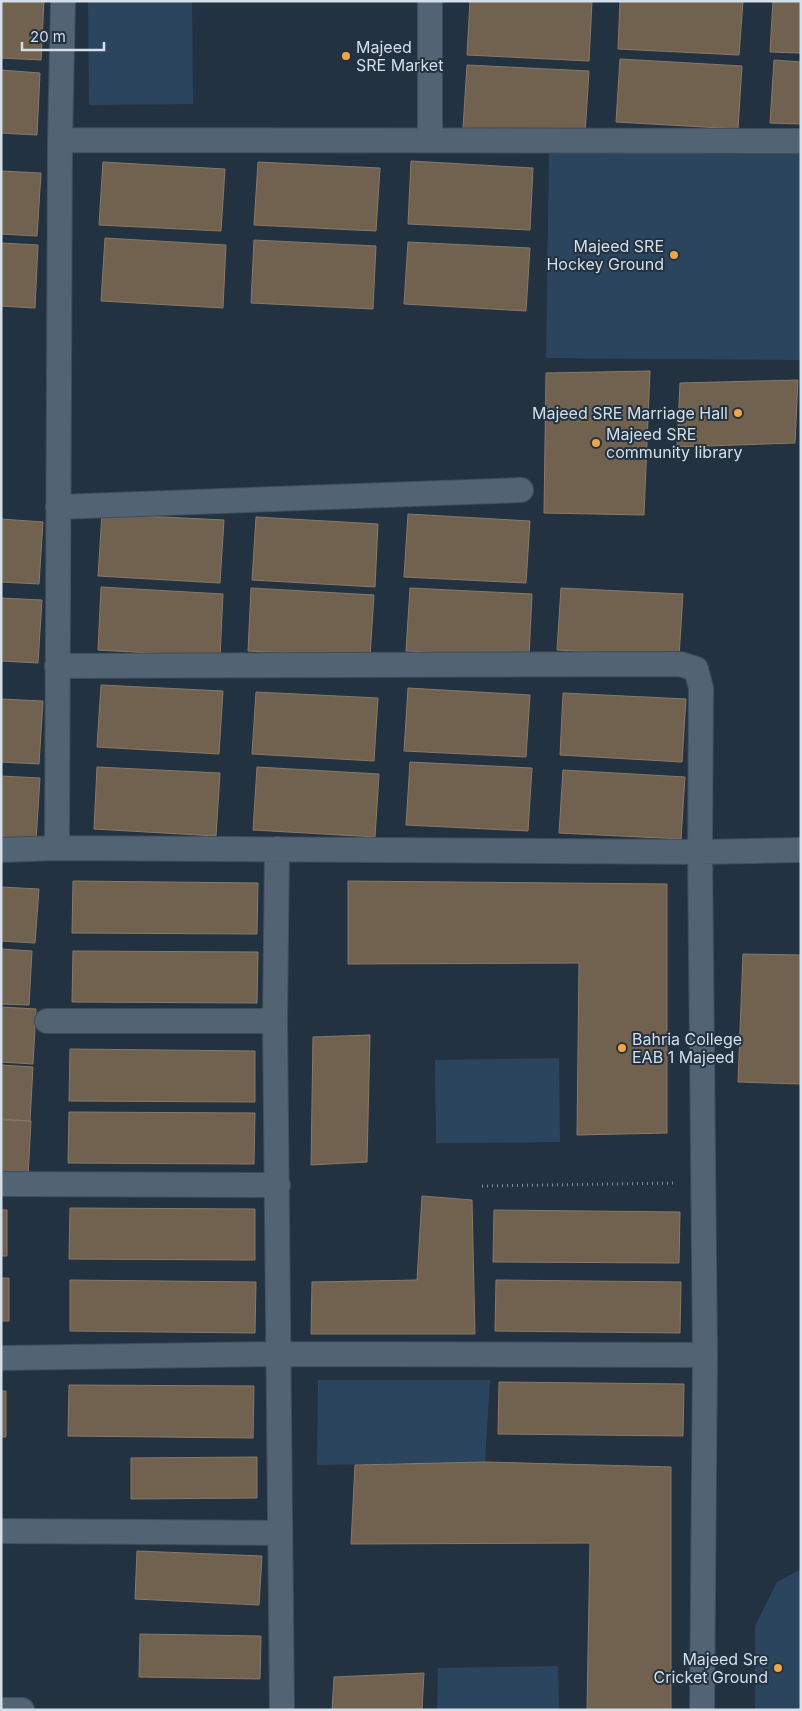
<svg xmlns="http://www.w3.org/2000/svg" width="802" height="1711" font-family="Inter,sans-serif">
<rect width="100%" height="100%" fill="#233241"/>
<!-- green -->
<path fill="#2c455e" d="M88,1H192L193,104L89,105Z
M549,150L801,152V360L546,358Z
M559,1058L560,1142L436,1143L435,1060Z
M318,1380H490L485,1462L317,1465Z
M801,1569V1710H755V1626L777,1582Z
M558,1666L559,1710H437L438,1668Z"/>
<!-- building -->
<path fill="#71614f" stroke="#8a7967" d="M1,1H44L41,60L1,58Z
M470,1H592L589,61L467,55Z
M620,1H743L739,55L618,49Z
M773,1H801V53L770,52Z
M620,59L742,66L738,129L616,122Z
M774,60L801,62V124L770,123Z
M467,65L589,71L585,134L463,128Z
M1,70L40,73L37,135L1,133Z
M411,161L533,168L530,230L408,224Z
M103,162L225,169L221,231L99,225Z
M258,162L380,168L376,231L254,225Z
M1,171L41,173L37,236L1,234Z
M105,238L226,245L223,308L101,301Z
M254,240L376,246L373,309L251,303Z
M408,242L530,248L526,311L404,304Z
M1,243L38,245L35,308L1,306Z
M650,371L644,515L544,513L546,373Z
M798,380L795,443L677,447L680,383Z
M102,514L224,520L220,583L98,576Z
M408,514L530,521L526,583L404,577Z
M256,517L378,524L375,587L252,580Z
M1,519L43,522L39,584L1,582Z
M101,587L223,594L220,657L98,650Z
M251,588L374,595L370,657L248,651Z
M410,588L532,594L529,657L406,651Z
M561,588L683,594L679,657L557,650Z
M1,598L42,600L38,663L1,661Z
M101,685L223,691L219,754L97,747Z
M408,688L530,695L526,757L404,751Z
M256,692L378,698L374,761L252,754Z
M563,693L686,699L682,762L560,755Z
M1,699L43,701L39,764L1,762Z
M410,762L532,768L528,831L406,825Z
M97,767L220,773L216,836L94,829Z
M257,767L379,774L375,837L253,830Z
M563,770L685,777L681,839L559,833Z
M1,776L40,778L36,841L1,839Z
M73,881L258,883L257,934L72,933Z
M348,881L667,884V1133L577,1135L579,963L348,964Z
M1,887L39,889L35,943L1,941Z
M1,949L32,951L29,1005L1,1004Z
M73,951L258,952L257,1003L72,1002Z
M743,954L801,955V1084L738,1082Z
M1,1007L36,1009L33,1064L1,1062Z
M370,1035L367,1162L311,1165L313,1037Z
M70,1049L255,1051V1102L69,1101Z
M1,1065L33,1067L30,1121L1,1119Z
M69,1112L255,1113L254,1164L68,1163Z
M1,1120L31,1121L28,1175L1,1174Z
M422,1196L472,1200L475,1334H311L312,1282L417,1280Z
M70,1208L255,1209V1260L69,1259Z
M1,1210H7V1256H1Z
M494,1210L680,1212L679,1263L493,1262Z
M1,1278H9V1321H1Z
M70,1280L256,1282L255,1333L70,1331Z
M496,1280L681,1282L680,1333L495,1331Z
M499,1382L684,1384L683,1436L498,1434Z
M69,1385L254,1386L253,1438L68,1436Z
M1,1391H6V1437H1Z
M257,1457V1498L131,1499V1458Z
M485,1462L671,1467V1710H587L590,1543L351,1544L355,1465Z
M137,1551L262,1556L259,1605L135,1599Z
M140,1634L261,1636L260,1679L139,1677Z
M424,1673L422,1710H332L334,1677Z"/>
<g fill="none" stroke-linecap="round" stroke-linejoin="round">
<!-- street casing -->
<g stroke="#404d5a" stroke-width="26">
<path id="street" d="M430,1V140
M60,140L801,141
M58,507L521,490
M57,666L680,664L696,669L701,688L700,852L705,1355L702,1710
M57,848L60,140L63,1
M277,849L275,1021L282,1710
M1,850L57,848L700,852L801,850
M47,1021H275
M1,1184L278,1185
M1,1358L278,1354L705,1355
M1,1531L280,1533
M1,1710H22"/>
</g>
<!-- path -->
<path stroke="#7f8c98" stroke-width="3" stroke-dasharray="1 4" stroke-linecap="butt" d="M482,1186L677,1183"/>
<!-- street -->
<use href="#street" stroke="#526374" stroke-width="24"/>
</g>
<!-- markers -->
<g fill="#f2a541" stroke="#233241" stroke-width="2">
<circle cx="346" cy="56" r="5"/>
<circle cx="674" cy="255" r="5"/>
<circle cx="738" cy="413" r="5"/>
<circle cx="596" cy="443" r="5"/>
<circle cx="622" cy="1048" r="5"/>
<circle cx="778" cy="1668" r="5"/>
</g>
<g text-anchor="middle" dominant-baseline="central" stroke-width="4" stroke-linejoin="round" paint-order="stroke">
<!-- poi labels -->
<g font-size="16" fill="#d5dfe9" stroke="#233241" text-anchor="start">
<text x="356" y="47">Majeed<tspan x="356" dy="18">SRE Market</tspan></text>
<text x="664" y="246" text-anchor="end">Majeed SRE<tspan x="664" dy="18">Hockey Ground</tspan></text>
<text x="728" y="413" text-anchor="end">Majeed SRE Marriage Hall</text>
<text x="606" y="434">Majeed SRE<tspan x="606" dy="18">community library</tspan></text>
<text x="632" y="1039">Bahria College<tspan x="632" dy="18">EAB 1 Majeed</tspan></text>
<text x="768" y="1659" text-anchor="end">Majeed Sre<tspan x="768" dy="18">Cricket Ground</tspan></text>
</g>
</g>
<!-- border -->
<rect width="802" height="1711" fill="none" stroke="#d5dfe9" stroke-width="5"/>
<!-- scale -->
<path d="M22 42v8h82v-8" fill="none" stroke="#d5dfe9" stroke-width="2.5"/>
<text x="30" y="42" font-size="15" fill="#d5dfe9" stroke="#233241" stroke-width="4" paint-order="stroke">20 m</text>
</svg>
